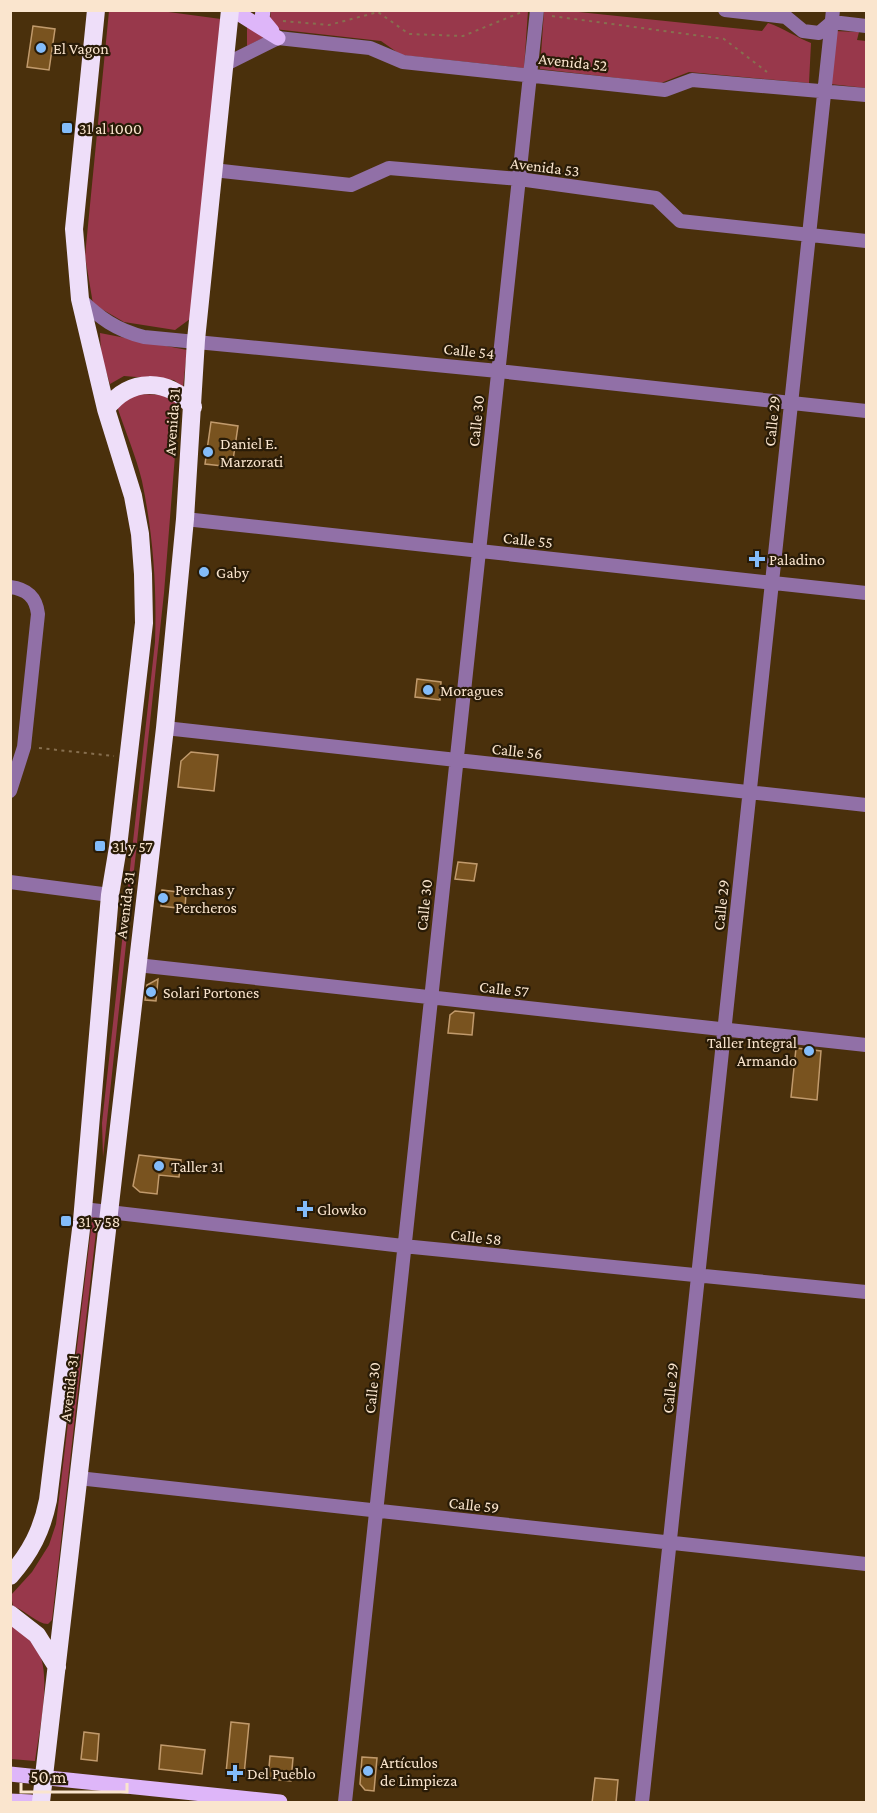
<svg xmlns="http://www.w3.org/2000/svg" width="877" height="1813" font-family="'Crimson Pro',serif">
<rect width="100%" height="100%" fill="#4a300c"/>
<!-- green -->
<path fill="#98384b" d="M271,10L528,11L524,68L401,55L381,41L274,29L270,19Z
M109,11H161L221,19L194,316L175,330L124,322L93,304L85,256Z
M544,11H569L762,31L768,23C784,28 795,37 811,43L809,83L689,72L661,83L540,69Z
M247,26L260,30L263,38L247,46Z
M833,31L859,32L857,40L866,41V88L830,84Z
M100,333L187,350L183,387L174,380L124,376L110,384L101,355Z
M134,394L168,395L179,405L164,593L103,1157L102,1123L155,642C157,587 153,534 142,481C136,456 125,431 117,406Z
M93,1212L98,1214L52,1620L48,1624C37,1624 25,1610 13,1606L11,1595L32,1572L49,1545L56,1524Z
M10,1624C21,1632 32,1639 38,1650C52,1678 39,1731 35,1761L11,1759Z"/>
<!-- building -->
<path fill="#79531f" stroke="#c19a6c" stroke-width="1.5" d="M33,26L55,29L49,70L27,67Z
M211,422L238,426L232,467L205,464Z
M417,679L441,682L440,700L415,697Z
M191,752L218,755L214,791L178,787L181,761Z
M458,862L477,864L474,881L455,879Z
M162,890L186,893L185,909L161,906Z
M158,979L156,1001L145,1000L147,985Z
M455,1011L474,1013L472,1035L448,1033L450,1015Z
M796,1048L821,1051L817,1100L791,1097Z
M139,1155L181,1160L179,1177L159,1175L157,1194L140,1192L133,1186Z
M231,1722L249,1724L244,1775L226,1773Z
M84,1732L99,1734L97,1761L81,1759Z
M161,1745L205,1750L202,1774L159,1769Z
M270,1756L293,1758L291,1781L268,1779Z
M362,1757L377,1758L374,1791L365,1790L360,1784Z
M595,1778L618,1780L616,1803H592Z"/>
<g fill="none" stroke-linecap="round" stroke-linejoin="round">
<!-- path -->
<path stroke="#876f4f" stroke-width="2" stroke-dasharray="3 4.5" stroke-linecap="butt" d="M552,16L724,39L767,72
M283,21L329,25L378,12L409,34L463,36L522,12
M39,748L114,756"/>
<!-- minor -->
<path stroke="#9170a7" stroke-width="14" d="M725,10L786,17L803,31L819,33L832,22L866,26
M224,65L278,38L370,48L403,62L665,90L692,80L866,95
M213,170L351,185L389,168L519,179L656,198L680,221L866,241
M80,299C100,318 116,330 144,337L498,371L866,411
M185,519L866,593
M10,587C27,589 36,597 38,614L24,747L10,791
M165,728L866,805
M10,882L110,895
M137,965L866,1045
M83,1209L403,1246L866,1292
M78,1478L866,1564
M345,1802L537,10
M642,1802L833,10"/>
<!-- major -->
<path stroke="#deb6f9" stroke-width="15" d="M233,10L278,38
M263,10L262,19L272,31
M10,1774L280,1802
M10,1801L31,1802"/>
<!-- highway -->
<path stroke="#eedef9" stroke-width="18" d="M106,409C130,377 168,378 193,407
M10,1576C31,1552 42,1530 48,1500L82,1221L110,895L118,847L144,623L143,574L140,534L133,496L106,409L80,299L74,229L96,10
M10,1614L37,1635L57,1667
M41,1802L165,728L185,519L196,340L230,10"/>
</g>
<!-- markers -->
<g fill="#83bcfa" stroke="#291b07" stroke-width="2">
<circle cx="41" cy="48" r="6"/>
<rect x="61" y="122" width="12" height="12" rx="3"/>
<circle cx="208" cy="452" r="6"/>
<path d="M754 550h6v6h6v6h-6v6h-6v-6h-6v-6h6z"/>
<circle cx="204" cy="572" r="6"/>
<circle cx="428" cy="690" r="6"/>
<rect x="94" y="840" width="12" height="12" rx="3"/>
<circle cx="163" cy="898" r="6"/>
<circle cx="151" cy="992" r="6"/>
<circle cx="809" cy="1051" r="6"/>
<circle cx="159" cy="1166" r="6"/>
<path d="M302 1200h6v6h6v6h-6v6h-6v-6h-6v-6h6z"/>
<rect x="60" y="1215" width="12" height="12" rx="3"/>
<circle cx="368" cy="1771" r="6"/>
<path d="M232 1764h6v6h6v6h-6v6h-6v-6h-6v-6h6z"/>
</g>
<g text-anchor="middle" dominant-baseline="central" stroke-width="4.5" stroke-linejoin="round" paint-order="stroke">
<!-- poi labels -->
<g font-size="16" fill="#fae5ce" stroke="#291b07" text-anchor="start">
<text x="53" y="48">El Vagon</text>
<text x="79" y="128">31 al 1000</text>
<text x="220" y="443">Daniel E.<tspan x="220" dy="18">Marzorati</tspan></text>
<text x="769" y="559">Paladino</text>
<text x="216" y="572">Gaby</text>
<text x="440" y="690">Moragues</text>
<text x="112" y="846">31 y 57</text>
<text x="175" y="889">Perchas y<tspan x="175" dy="18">Percheros</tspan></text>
<text x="163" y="992">Solari Portones</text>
<text x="797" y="1042" text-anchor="end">Taller Integral<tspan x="797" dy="18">Armando</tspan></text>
<text x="171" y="1166">Taller 31</text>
<text x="317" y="1209">Glowko</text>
<text x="78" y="1221">31 y 58</text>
<text x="380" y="1762">Artículos<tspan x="380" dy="18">de Limpieza</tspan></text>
<text x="247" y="1773">Del Pueblo</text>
</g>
<!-- street labels -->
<g font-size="16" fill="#fae5ce" stroke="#291b07">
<text transform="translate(573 62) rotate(6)">Avenida 52</text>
<text transform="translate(545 167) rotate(7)">Avenida 53</text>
<text transform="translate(469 351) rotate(6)">Calle 54</text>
<text transform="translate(476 421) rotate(-84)">Calle 30</text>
<text transform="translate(772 421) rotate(-84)">Calle 29</text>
<text transform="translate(172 422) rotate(-86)">Avenida 31</text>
<text transform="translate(528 540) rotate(6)">Calle 55</text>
<text transform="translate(517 751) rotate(6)">Calle 56</text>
<text transform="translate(125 905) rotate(-83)">Avenida 31</text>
<text transform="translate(424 905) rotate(-84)">Calle 30</text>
<text transform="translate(721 905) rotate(-84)">Calle 29</text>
<text transform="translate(504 989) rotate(6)">Calle 57</text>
<text transform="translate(476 1237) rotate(6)">Calle 58</text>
<text transform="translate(69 1388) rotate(-83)">Avenida 31</text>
<text transform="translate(372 1388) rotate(-84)">Calle 30</text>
<text transform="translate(670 1388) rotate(-84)">Calle 29</text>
<text transform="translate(474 1505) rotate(6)">Calle 59</text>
</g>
</g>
<!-- border -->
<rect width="877" height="1813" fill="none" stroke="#fae5ce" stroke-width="24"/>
<!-- scale -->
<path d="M21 1783v9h106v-9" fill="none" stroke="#fae5ce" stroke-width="3"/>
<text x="30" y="1783" font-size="18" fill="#fae5ce" stroke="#291b07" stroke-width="4.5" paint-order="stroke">50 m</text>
</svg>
